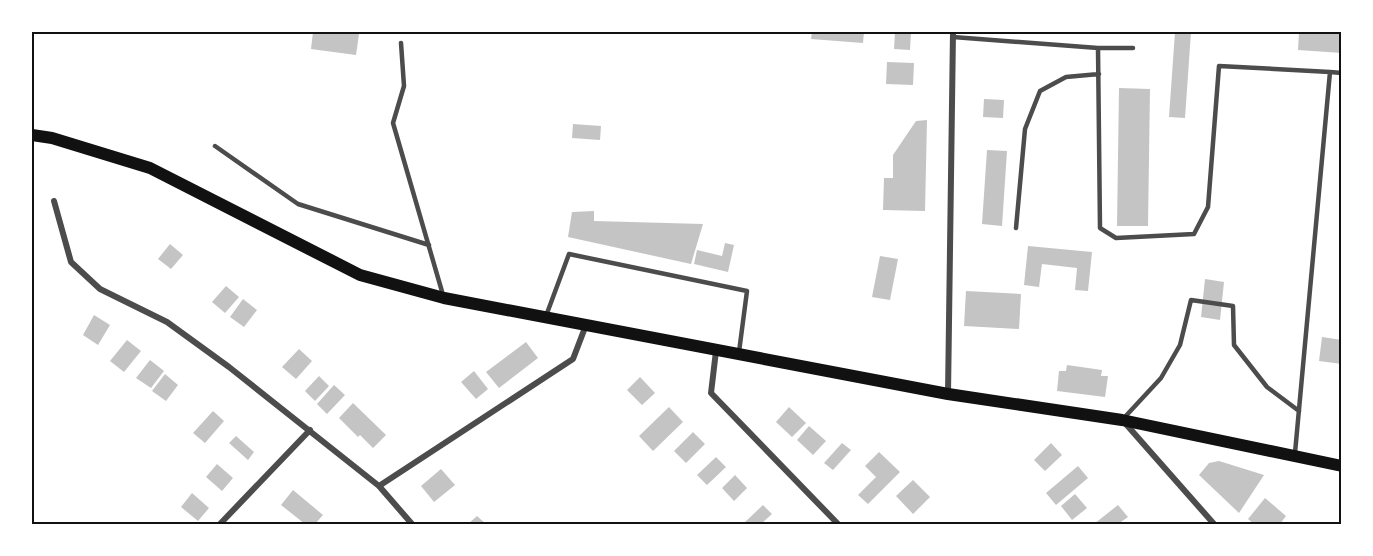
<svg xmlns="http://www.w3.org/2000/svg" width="1373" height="556" font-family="'Fira Sans',sans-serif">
<rect width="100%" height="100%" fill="#fff"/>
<!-- building -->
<path fill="#c4c4c4" d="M313,32H342L359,34L356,55L311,49Z
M812,32H864L863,43L811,39Z
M895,32H911L910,50L894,49Z
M1175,32H1191L1185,118L1169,117Z
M1299,32H1342V53L1298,50Z
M887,62L914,63L913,85L886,84Z
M1119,88L1150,89L1148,226H1117Z
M984,99L1004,100L1003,118L983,117Z
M927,120L925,211L883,210L884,178H893V155L916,121Z
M573,124L601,126L600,140L572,138Z
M987,150L1007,151L1002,226L982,224Z
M594,211V221L703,224L691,264L568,237L572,212Z
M725,243L734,245L728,272L694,264L697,250L722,256Z
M170,244L183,255L171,269L158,259Z
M1028,246L1092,252L1088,291L1075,290L1077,268L1042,264L1039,287L1024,285Z
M880,256L898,259L890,300L872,297Z
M1205,279L1224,282L1220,320L1201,317Z
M226,286L239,297L225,313L212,302Z
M966,291L1021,294L1019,329L964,326Z
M243,299L257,310L244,327L230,317Z
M94,315L110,325L98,345L83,335Z
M1322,337L1342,340V364L1319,361Z
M127,340L141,351L124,372L110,361Z
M526,342L538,358L499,388L486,372Z
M299,349L312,361L296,379L282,367Z
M150,360L164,371L151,388L136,378Z
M1067,365L1102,370L1101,376H1108L1105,397L1057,391L1059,371H1066Z
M474,371L488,389L476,399L461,382Z
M165,374L178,385L166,401L152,391Z
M319,376L329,386L315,401L305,391Z
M640,377L655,393L642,405L627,390Z
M334,385L345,395L327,414L317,404Z
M353,403L386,435L373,448L360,435L358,437L339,418Z
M669,407L683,422L653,451L639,436Z
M789,407L806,423L792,437L776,422Z
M213,411L224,421L205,443L193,433Z
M809,426L826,441L813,455L797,440Z
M693,432L705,444L686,463L674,451Z
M236,436L254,452L248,460L229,443Z
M842,443L851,450L833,470L824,463Z
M1051,443L1062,455L1045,471L1034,460Z
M879,452L900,472L868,504L858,495L876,477L865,466Z
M716,457L726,467L707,485L697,475Z
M1219,461L1264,475L1239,513L1199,475L1209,463Z
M217,464L233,478L222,491L206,477Z
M1078,466L1088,478L1056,505L1046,493Z
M441,469L455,485L434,502L421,486Z
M735,475L747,488L734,501L722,488Z
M913,480L930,497L913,514L896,496Z
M293,490L323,515L315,524H305L281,505Z
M192,493L209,508L198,521L181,507Z
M1075,494L1087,508L1072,520L1061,506Z
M1265,498L1286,516L1280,524H1254L1248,519Z
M763,505L772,514L761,524H746L744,523Z
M1118,505L1128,517L1118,524H1094Z
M477,516L486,524H468Z"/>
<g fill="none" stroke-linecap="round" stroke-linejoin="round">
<!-- service -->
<path stroke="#4c4c4c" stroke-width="4.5" d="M953,37L1098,48
M401,43L404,86L393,123L443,295
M1133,48H1098L1100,228L1116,238L1194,234L1208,207L1219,66L1330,72
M215,146L298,204L429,245
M1016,228L1025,129L1040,91L1066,77L1099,74
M546,316L569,254L747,291L739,352
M1123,419L1161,378L1180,345L1191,300L1233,306L1234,345L1267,387L1299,411
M1295,453L1330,72L1342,73"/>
<!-- minor -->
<path stroke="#4c4c4c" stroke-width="6" d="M54,201L71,262L100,289L167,322L229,367L379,486L412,524
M716,351L711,393L838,524
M948,394L953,32
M1125,423L1214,524
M379,486L573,359L586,325
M220,524L310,430"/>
<!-- secondary -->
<path stroke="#111" stroke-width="12" d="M32,135L52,138L150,168L360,275L444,298L948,394L1122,420L1342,466"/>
</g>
<!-- border -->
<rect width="1373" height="556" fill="none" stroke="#ffffff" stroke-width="66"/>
<rect x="33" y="33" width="1307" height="490" fill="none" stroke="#111" stroke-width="2"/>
</svg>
